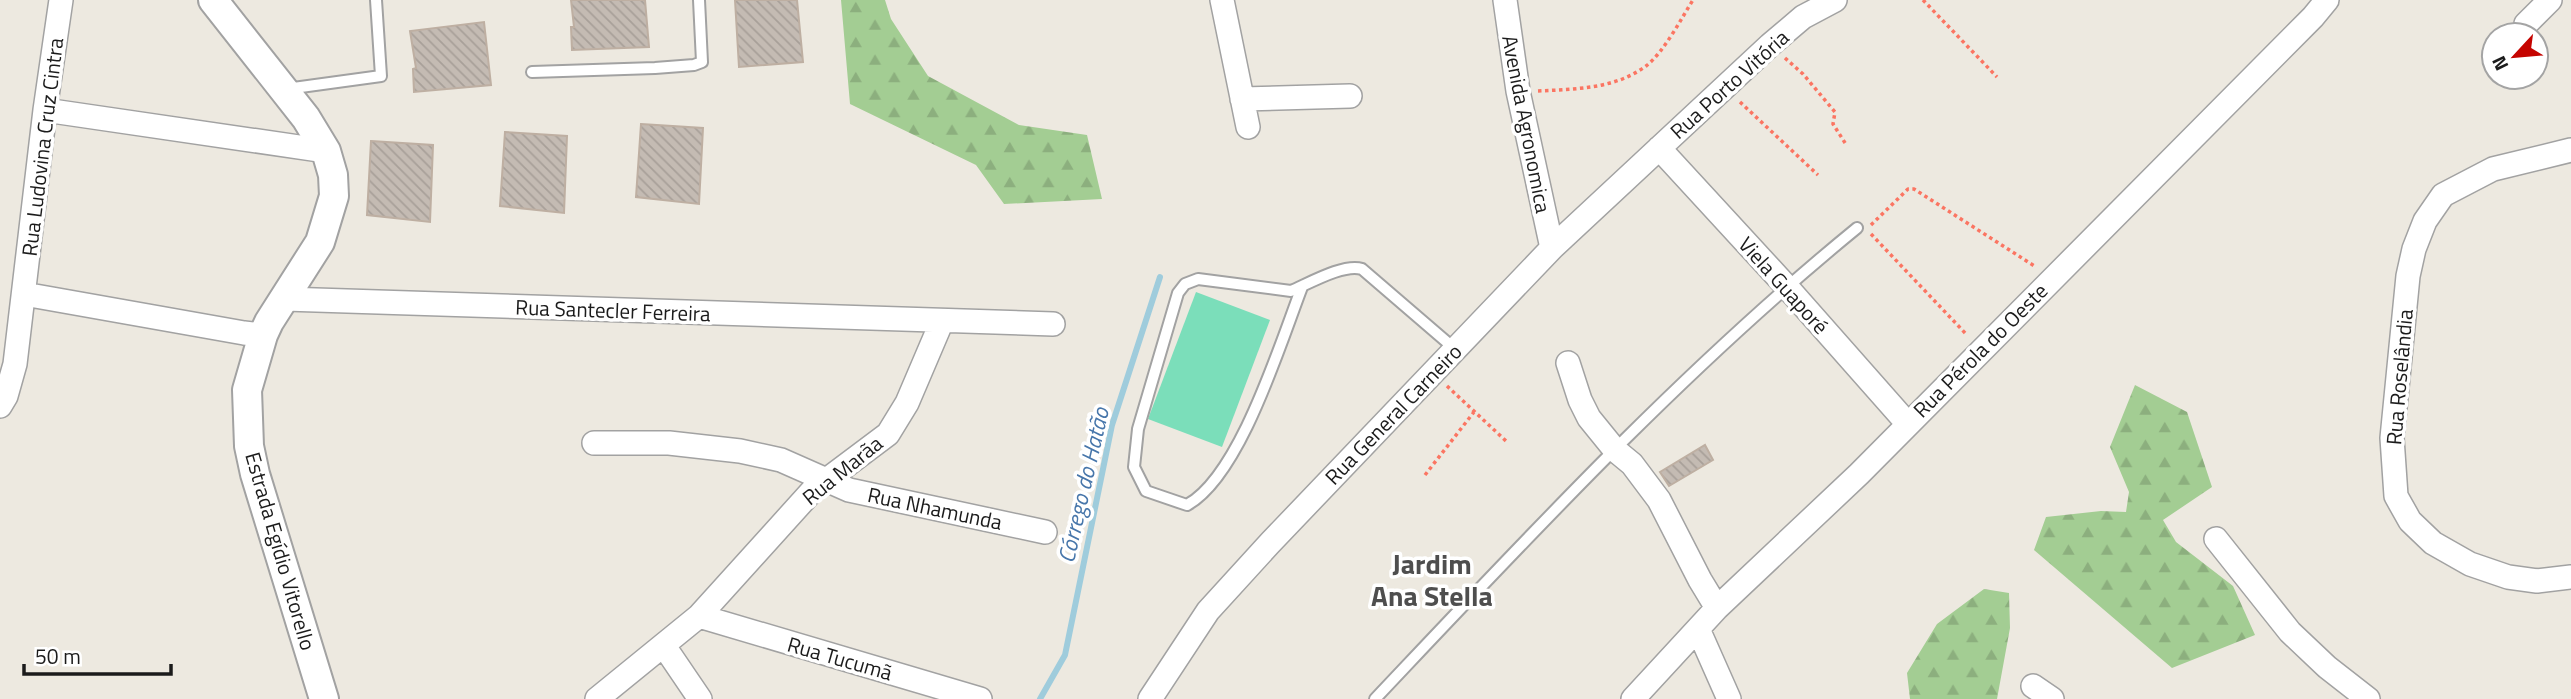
<svg xmlns="http://www.w3.org/2000/svg" width="2571" height="699" font-family="'Titillium Web',sans-serif">
<defs>
<pattern id="forest-firs" width="22" height="20" patternUnits="userSpaceOnUse" patternTransform="scale(1.75)"><rect width="22" height="20" fill="#a3cd93"/><path d="M5 1l3.5 6h-7zM16 11l3.5 6h-7z" fill="#8caf7e"/></pattern>
<pattern id="building-back-hatch" width="6" height="6" patternUnits="userSpaceOnUse" patternTransform="scale(1.75)"><rect width="6" height="6" fill="#c4bbb3"/><path d="M-1 5l2 2M0 0l6 6M5-1l2 2" fill="none" stroke="#a8a099"/></pattern>
</defs>
<rect width="100%" height="100%" fill="#ede9e0"/>
<!-- forest -->
<path fill="url(#forest-firs)" d="M841,0H885L891,19L928,76L1019,125L1087,135L1102,199L1004,204L976,165L850,104Z
M2135,385L2187,412L2212,487L2163,520L2176,542L2233,586L2255,635L2172,668L2034,550L2046,517L2101,511L2126,512L2129,492L2110,447Z
M1984,589L2009,593L2010,628L1997,699H1910L1907,673L1937,624Z"/>
<!-- pitch -->
<path fill="#7bdeba" d="M1196,292L1270,320L1222,447L1148,419Z"/>
<g fill="none" stroke-linecap="round" stroke-linejoin="round">
<!-- stream -->
<path stroke="#9fccdc" stroke-width="6" d="M1040,699L1065,655L1112,425L1160,277"/>
</g>
<!-- building -->
<path fill="url(#building-back-hatch)" stroke="#beafa2" stroke-width="2" d="M571,0H645L649,47L572,50L571,27H574Z
M735,0H797L803,62L739,67Z
M484,22L491,85L414,92L413,69L416,68L410,31Z
M641,124L703,128L699,204L636,197Z
M505,132L567,136L564,213L500,206Z
M371,141L433,145L430,222L367,215Z
M1705,445L1713,460L1669,486L1660,472Z"/>
<g fill="none" stroke-linecap="round" stroke-linejoin="round">
<!-- service casing -->
<g stroke="#a2a2a2" stroke-width="14">
<path id="service" d="M532,72L655,68L694,65L702,62L699,0
M286,89L381,76L376,0
M1302,287C1280,344 1240,476 1187,505L1146,491L1134,467L1138,429L1178,293L1185,284L1198,279L1291,291C1308,284 1344,263 1362,269L1455,349
M1375,699C1529,536 1683,370 1857,228"/>
</g>
<!-- minor casing -->
<g stroke="#a2a2a2" stroke-width="26">
<path id="minor" d="M1222,0L1248,127
M1505,0L1518,91L1552,248
M2526,24L2550,0
M1242,99L1350,96
M45,110L326,151
M1659,148L1786,286L1907,423
M2571,150L2493,169L2443,195L2425,221L2414,249L2408,276L2392,438L2396,496L2410,521L2433,543L2470,564L2508,577L2537,581L2571,577
M24,294L244,333L263,335
M285,299L1053,324
M1568,363L1580,400L1589,418L1615,450L1632,464L1659,500L1700,580L1717,608
M0,406L6,396L15,364L45,110L61,0
M594,443H669L740,451L781,460L849,490L1045,532
M2216,539L2290,632L2327,667L2368,699
M699,616L980,699
M1698,629L1729,699
M664,646L700,699
M2033,686L2052,699
M597,699L699,616L812,491L888,434L907,403L942,321
M1150,699L1208,611L1270,543L1552,248L1770,45L1803,17L1835,0
M1633,699L1717,608L1859,474L2313,17L2327,0"/>
</g>
<!-- tertiary casing -->
<g stroke="#a2a2a2" stroke-width="32">
<path id="tertiary" d="M213,0L306,118L326,151L333,175L334,196L320,242L269,322L263,335L247,390L249,446L255,474L324,699"/>
</g>
<!-- path -->
<path stroke="#fb7562" stroke-width="3.5" stroke-dasharray="3.5 3.5" stroke-linecap="butt" d="M1923,0L1997,77
M1785,58L1803,74L1835,112L1833,124L1847,146
M1538,91C1576,89 1615,89 1646,66C1664,52 1681,19 1693,0
M1740,102L1818,175
M1871,225L1908,189H1914L2036,267
M1871,234L1967,335
M1447,386L1506,441
M1425,475L1474,412"/>
<!-- service -->
<use href="#service" stroke="#fff" stroke-width="10"/>
<!-- minor -->
<use href="#minor" stroke="#fff" stroke-width="23"/>
<!-- tertiary -->
<use href="#tertiary" stroke="#fff" stroke-width="28"/>
</g>
<g text-anchor="middle" dominant-baseline="central" stroke-width="7" stroke-linejoin="round" paint-order="stroke">
<!-- street labels -->
<g font-size="21" fill="#1b1b1b" stroke="#fff">
<text transform="translate(1729 84) rotate(-42)">Rua Porto Vitória</text>
<text transform="translate(1527 124) rotate(79)">Avenida Agronomica</text>
<text transform="translate(42 147) rotate(-83)">Rua Ludovina Cruz Cintra</text>
<text transform="translate(1784 285) rotate(48)">Viela Guaporé</text>
<text transform="translate(613 310) rotate(2)">Rua Santecler Ferreira</text>
<text transform="translate(1980 350) rotate(-45)">Rua Pérola do Oeste</text>
<text transform="translate(2399 377) rotate(-85)">Rua Roselândia</text>
<text transform="translate(1393 414) rotate(-46)">Rua General Carneiro</text>
<text transform="translate(842 470) rotate(-39)">Rua Marãa</text>
<text transform="translate(935 508) rotate(12)">Rua Nhamunda</text>
<text transform="translate(281 551) rotate(74)">Estrada Egídio Vitorello</text>
<text transform="translate(840 658) rotate(16)">Rua Tucumã</text>
</g>
<!-- water labels -->
<g font-size="23" font-style="italic" fill="#4776aa" stroke="#fff">
<text transform="translate(1083 485) rotate(-77)">Córrego do Hatão</text>
</g>
<!-- district labels -->
<g font-size="28" font-weight="bold" fill="#4e4e4e" stroke="#fff">
<text x="1432" y="563">Jardim<tspan x="1432" dy="32">Ana Stella</tspan></text>
</g>
</g>
<!-- north arrow -->
<g transform="translate(2515 56) rotate(244)"><circle r="33" fill="#ffffff" stroke="#a4a4a4" stroke-width="2"/>
<path d="M0-5L12 26L0 18L-12 26Z" fill="#c50400"/>
<text y="-10" font-size="19" font-weight="bold" text-anchor="middle" fill="#1b1b1b">N</text>
</g>
<!-- scale -->
<path d="M24 664v10h147v-10" fill="none" stroke="#1b1b1b" stroke-width="3.5"/>
<text x="35" y="664" font-size="21" fill="#1b1b1b" stroke="#ffffff" stroke-width="5" paint-order="stroke">50 m</text>
</svg>
